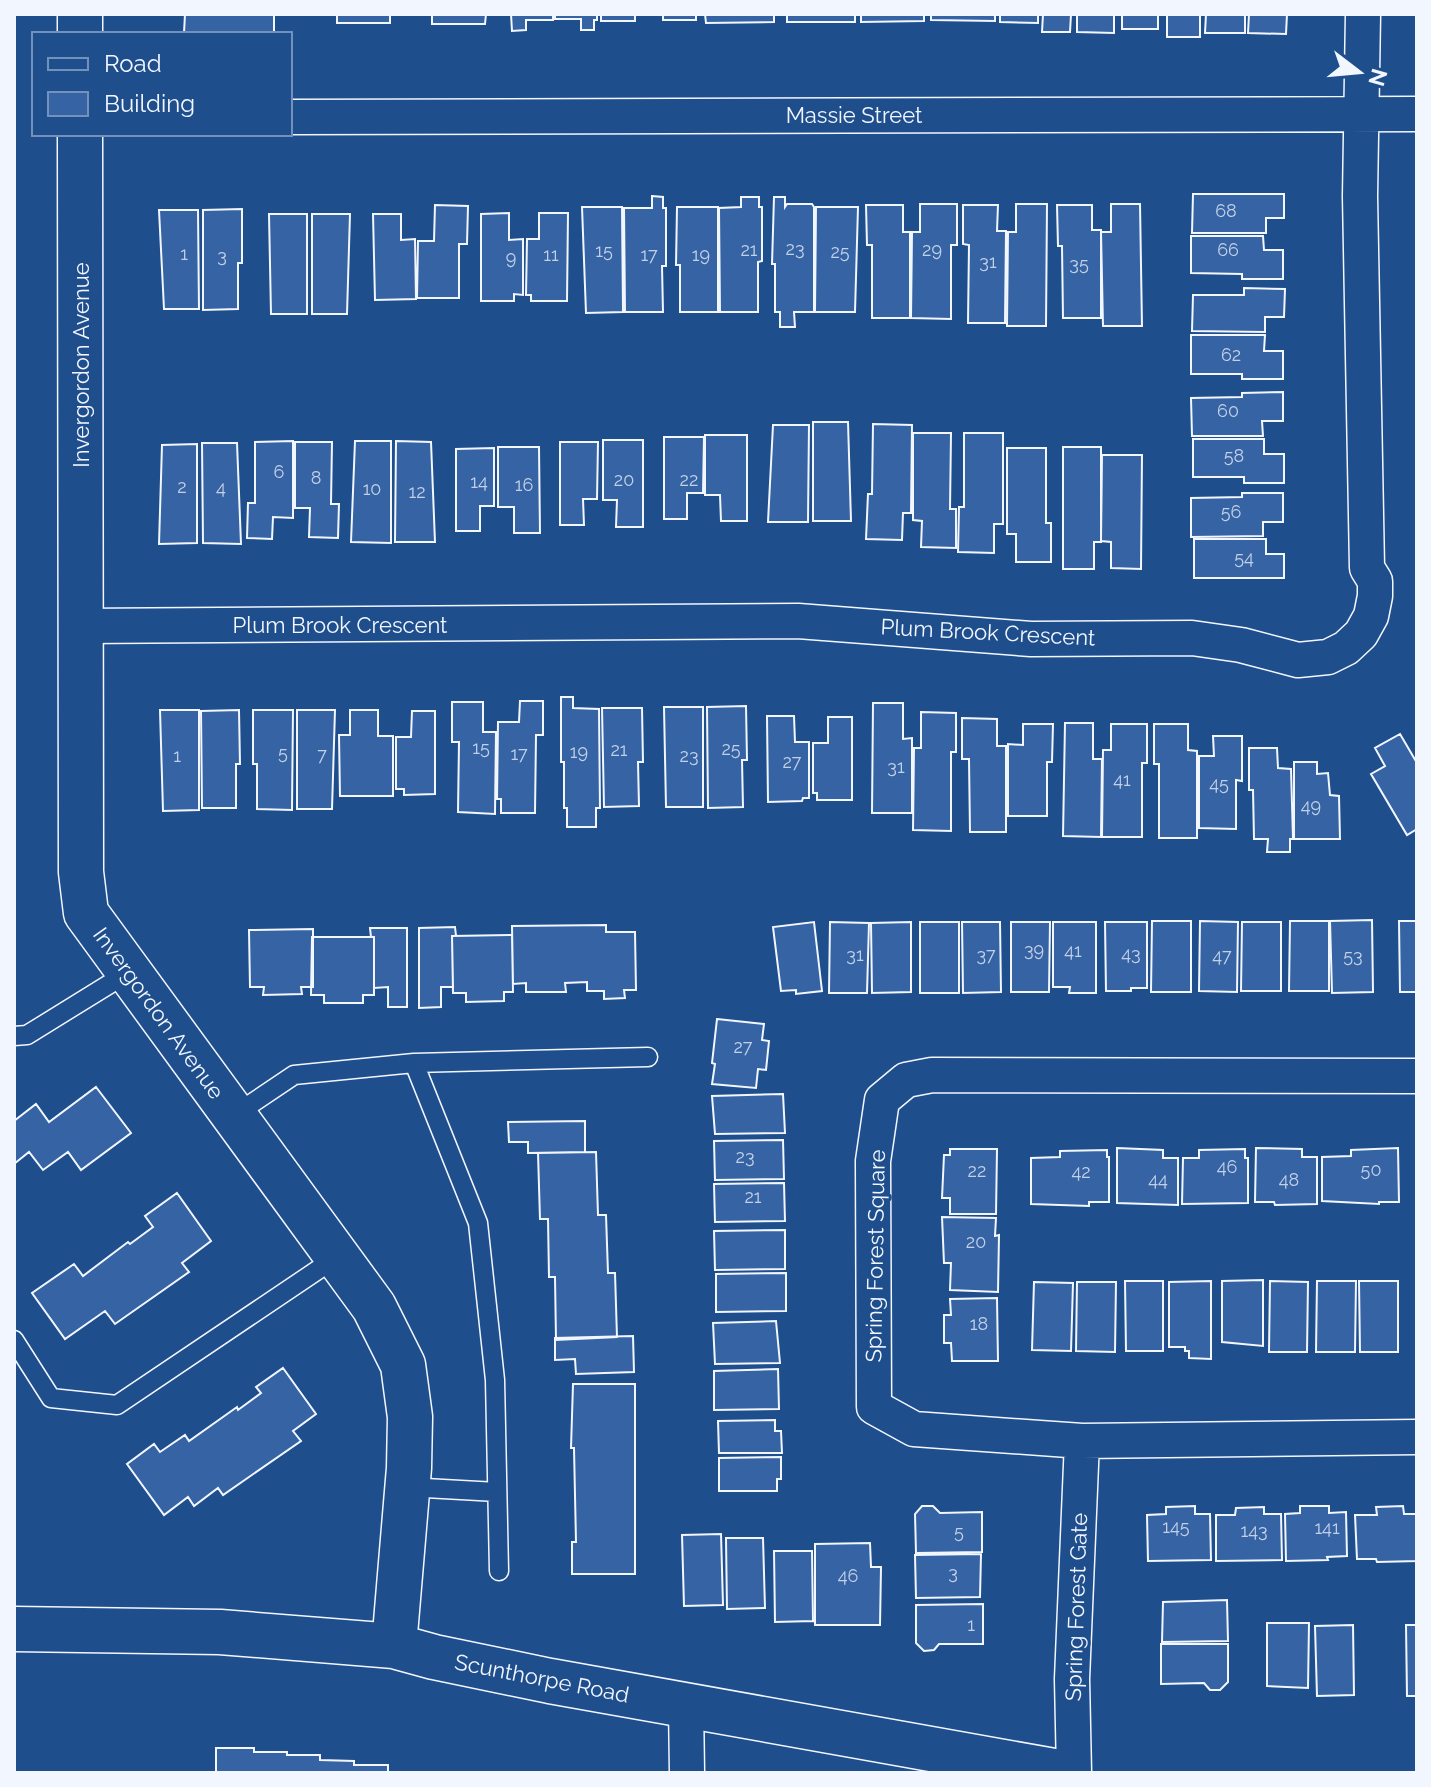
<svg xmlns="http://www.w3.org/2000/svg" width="1431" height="1787" font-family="Raleway,sans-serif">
<rect width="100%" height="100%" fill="#1f4e8c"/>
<!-- building -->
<path fill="#3563a3" stroke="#f2f6ff" stroke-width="2" d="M185,14H274V32L184,33Z
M337,14H390V23H337Z
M432,14H486L485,24H432Z
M511,14H553V20H526V30L512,31Z
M555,14H597V20H594V30H581V19H555Z
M601,14H635V21H601Z
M663,14H696V20H663Z
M705,14H774V22L706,23Z
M787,14H855V22H787Z
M861,14H924V21L861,22Z
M931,14H995V21L931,20Z
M1000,14H1038V23L1000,22Z
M1043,14H1071L1070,32H1042Z
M1077,14H1114V33L1077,32Z
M1122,14H1158V29H1122Z
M1167,14H1200V37H1167Z
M1206,14H1245V33H1205Z
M1249,14H1287L1286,34L1248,33Z
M1193,194H1284V218H1266V233H1192Z
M652,196L663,197V208H666V266H662L663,312H625L624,208H652Z
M741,197H759V207H762V261L758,262V312H720L719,208L741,207Z
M774,197H785V207L787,204H812L814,207V312H794L795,327H780V312H775V264H772Z
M920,204H957V245H951V319L911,318L912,232H920Z
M1016,204H1047L1046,326H1007L1008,232H1016Z
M1111,204H1140L1142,326H1103L1101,232H1111Z
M435,205L468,206L467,244H459V298H417L418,241H434Z
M866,205H903V232H910V318H872V245H867Z
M963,205H998L997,231H1006L1005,323H968L969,245L963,244Z
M1057,205H1092V230H1101V318H1063L1062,246H1058Z
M582,207H622L623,312L586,313Z
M677,207H718V312H680V265H676Z
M816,207H858L855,312H815Z
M242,209V263H238V309L203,310V210Z
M159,210H198L199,309H164Z
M509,213V240L523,239V295L514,294V301H481V214Z
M539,213H568L567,301H531V295H526L527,239H539Z
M269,214H307V314H271Z
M312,214H350L347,314H312Z
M373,214H401V240L415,239L416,299L375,300Z
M1191,236H1263L1264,250H1283V279H1242V274L1191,273Z
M1244,288L1285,289L1284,317H1265V332L1192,331L1193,295H1244Z
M1191,335H1265L1264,351H1283V379H1242V374H1191Z
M1283,392V421H1262L1263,436H1192L1191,398L1242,397V393Z
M813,422H848L851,521H813Z
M873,424L912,425L911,513H903L902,540L866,539L868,494H872Z
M773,425H809L808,522H768Z
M913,433H951L950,509H956V548L921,547L922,521L913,520Z
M964,433H1003V524H994V553L958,552L959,507H964Z
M705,435H747V521H721L720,495H705Z
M664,437H704L703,493H687V519H664Z
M1193,439H1264V454H1284V483H1244V477H1193Z
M603,440H643V527H616L617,500H603Z
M293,441V518L273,517L272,539L247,538L248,503H255V442Z
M355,441H391V543L351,542Z
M396,441L431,442L435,542H395Z
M295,442H332L331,504H339L338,538L309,537L310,508H295Z
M560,442H598L597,499H583L584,525H560Z
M202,443H237L241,544L203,543Z
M197,444V543L159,544L162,445Z
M498,447H539L540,533H514V507H498Z
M1063,447H1101V542H1094V569H1063Z
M494,448V506H480V531H456V449Z
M1007,448H1046V523H1051V562H1016V534H1007Z
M1102,455H1142L1141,569L1111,568V542L1101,541Z
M1242,493H1283V522H1263V536L1191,537V498L1242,497Z
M1194,539H1266V554H1284V578H1194Z
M561,697H573V708L599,709L600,808H596V827H567V808H564V762H561Z
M520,701H543V735H536L535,813H501V799H497L498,722H519Z
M452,702H483V732H496L495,814L458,812L459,742H452Z
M873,703H903V739L912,738V813H872Z
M746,706L747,760H742L743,807L708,808L707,707Z
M664,707H703V807H666Z
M602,708H642L643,762H638L639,806L604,807Z
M160,710H199V810L163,811Z
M239,710L240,764H236V808H202L201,711Z
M253,710H293L292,810L257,809V764H253Z
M297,710H335L332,809H297Z
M350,710H378V736H393V796H340L339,735H350Z
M412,711H435V794L404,795V789H396V737H411Z
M921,712L956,713V752H951V831L913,830L914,748H921Z
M767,716H794L795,742H809V798H803L802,801L768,802Z
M828,717H852V800H817V793H813V743H828Z
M962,718L997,719V746H1006V832H970L969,759H962Z
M1065,723H1093V759H1102L1101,837L1063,836Z
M1023,724H1053L1052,762H1047V816H1008V744L1023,745Z
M1111,724H1147V763H1142V837H1102L1103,750H1111Z
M1154,724H1188V750L1197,751V838H1159V764H1154Z
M1400,734L1417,763V829L1407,835L1371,774L1385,766L1375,748Z
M1213,736H1242V781L1236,780V829L1199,828V756H1214Z
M1249,748H1277L1278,768L1291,769L1293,839H1290V852H1267L1268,839H1254L1253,790H1249Z
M1294,762H1317V774L1328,773L1330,795L1339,796L1340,839H1294Z
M1372,920L1373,992L1332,993L1330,921Z
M1152,921H1191V992H1151Z
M1200,921L1238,922L1237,992L1199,991Z
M1290,921H1329V991H1289Z
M1399,921H1417V992H1400Z
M814,922L822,991L796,994V990L781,991L773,927Z
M830,922L869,923L867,993H829Z
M911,922V992L872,993L871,923Z
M920,922H959V993H920Z
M962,922H1000L1001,992L963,993Z
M1011,922H1050L1049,992H1011Z
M1053,922H1096V993H1069L1070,987H1053Z
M1105,922H1147V988H1131V991H1106Z
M1242,922H1281V991H1241Z
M606,925V932H635L636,990H624L625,998L604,999V991H587V982L565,983L566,992H526V983L513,984L512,926Z
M455,927L456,936H452L453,987H441V1007L419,1008V928Z
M370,928H407V1007H388V987L374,988V937H371Z
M313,929V987H301L302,994L263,995L264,987H250L249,930Z
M512,935L513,992H504V1001L466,1002V993H453L452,936Z
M312,937H374V995H363V1003H324V995H311Z
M717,1019L764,1024L762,1040L769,1041L766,1070L758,1069L756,1088L712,1084L715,1064L712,1063Z
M96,1087L131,1133L81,1170L68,1152L43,1170L29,1152L14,1164V1121L36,1104L49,1122Z
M783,1094L785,1133L715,1134L712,1096Z
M585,1121V1152L528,1153V1142H509L508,1122Z
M783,1140L784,1179L715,1180L714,1141Z
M1117,1148L1163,1150V1158H1178V1205L1117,1203Z
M1256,1148L1302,1149V1157H1317V1204L1275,1205L1274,1202H1255Z
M1398,1148L1399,1202H1379V1204L1322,1201V1157L1351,1156V1150Z
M950,1149H997L996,1214H950V1198H942L944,1155H950Z
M1245,1149V1158H1248V1203L1182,1204L1183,1158H1199V1150Z
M1107,1150V1157H1109V1202H1089V1206L1031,1204V1158L1060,1157V1151Z
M596,1152L598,1215H606L608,1273H615L617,1337L556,1340L555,1277H549L548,1219H540L538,1153Z
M784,1183L785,1221L715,1222L714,1184Z
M177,1193L211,1241L182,1263L189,1272L115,1324L105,1311L65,1339L32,1293L74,1264L83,1276L128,1242L130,1244L153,1227L145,1216Z
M942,1217L996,1218L995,1236L999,1235L998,1292L950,1290L951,1263H944Z
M785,1230V1269L715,1270L714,1231Z
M786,1273V1311L716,1312V1274Z
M1263,1280V1346L1222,1342V1281Z
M1125,1281H1163V1351H1126Z
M1211,1281V1359L1189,1358V1351H1185V1347H1169V1282Z
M1270,1281L1308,1282L1307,1352H1269Z
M1317,1281H1356L1355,1352H1316Z
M1359,1281H1398V1352H1360Z
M1034,1282L1073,1283L1071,1351L1032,1350Z
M1077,1282H1116L1115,1352L1076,1351Z
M997,1298L998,1361H952L951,1343H944V1315H951L950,1299Z
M776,1321L780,1363L715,1364L713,1323Z
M633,1336L634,1372L576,1374L575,1359L555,1360V1338Z
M283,1368L316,1414L293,1431L301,1441L223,1495L218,1488L194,1506L188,1497L164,1515L127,1464L154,1444L160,1452L185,1435L189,1441L237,1407L238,1410L261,1393L256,1387Z
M778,1369L779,1409L714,1410V1371Z
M573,1384H635V1574H572V1542H576L574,1448H571Z
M775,1420V1431H781L782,1453H719L718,1421Z
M781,1457V1479H777V1491H719V1458Z
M922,1506H933L940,1513L982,1512V1552L916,1553L915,1514Z
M1195,1506V1514H1210L1211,1560L1148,1561L1147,1515L1166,1514V1507Z
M1300,1506H1329V1513L1346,1512L1347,1556L1327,1557L1328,1560L1286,1561L1285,1514L1300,1513Z
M1403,1506L1404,1514H1417V1561L1377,1562L1376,1559H1357L1355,1515H1377L1376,1507Z
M1264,1507V1514H1281L1282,1560L1216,1561V1515H1235L1236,1508Z
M721,1534L723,1605L684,1606L682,1535Z
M726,1538H763L765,1608L727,1609Z
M870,1543L871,1567H881L880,1625H815V1544Z
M774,1551H812L813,1621L775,1622Z
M981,1554L980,1597L916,1598L915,1555Z
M1227,1600L1228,1641L1162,1642L1163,1602Z
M983,1604V1644H939L934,1650L924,1651L916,1643V1605Z
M1267,1623H1309L1308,1688L1267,1686Z
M1353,1625L1354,1695L1317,1696L1315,1626Z
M1406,1625H1417V1696H1407Z
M1161,1644H1228V1682L1220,1690H1210L1204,1683L1161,1684Z
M216,1748H254V1752H287V1755H320V1760L354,1761V1765H388V1773H216Z"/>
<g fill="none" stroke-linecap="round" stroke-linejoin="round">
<!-- lane casing -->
<g stroke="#f2f6ff" stroke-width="21">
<path id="lane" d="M14,1036L27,1035L129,972
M414,1063L478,1223L495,1380L499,1571
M233,1116L294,1075L414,1063L648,1057
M14,1340L51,1398L117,1405L337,1257
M407,1487L497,1492"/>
</g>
<!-- street casing -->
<g stroke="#f2f6ff" stroke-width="37">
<path id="street" d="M290,117L1417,114
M81,626L798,621L1031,639L1192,638L1241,645L1298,660L1328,657L1346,648L1361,634L1371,616L1375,596V581L1367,568L1360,196L1363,14
M1417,1076L932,1075L906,1080L882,1100L873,1161L874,1407L914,1429L1082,1441L1417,1437
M686,1705L687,1773
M1074,1773L1072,1679L1082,1441"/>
</g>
<!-- secondary casing -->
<g stroke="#f2f6ff" stroke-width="47">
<path id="secondary" d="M80,34V14
M80,134L81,872L86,913L374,1307L403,1365L410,1417L409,1468L394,1646
M14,1629L220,1632L394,1646L434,1657L550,1681L1065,1773"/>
</g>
<!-- lane -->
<use href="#lane" stroke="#1f4e8c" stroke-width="18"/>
<!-- street -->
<use href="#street" stroke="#1f4e8c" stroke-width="34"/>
<!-- secondary -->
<use href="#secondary" stroke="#1f4e8c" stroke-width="44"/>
</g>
<g text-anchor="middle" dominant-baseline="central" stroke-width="6" stroke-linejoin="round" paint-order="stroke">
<!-- number labels -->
<g font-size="18" fill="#c3d1e8">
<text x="1226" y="210">68</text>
<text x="795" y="248">23</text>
<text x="749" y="249">21</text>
<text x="932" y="249">29</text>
<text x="1228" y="249">66</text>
<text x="604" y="250">15</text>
<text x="840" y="251">25</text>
<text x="184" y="253">1</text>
<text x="551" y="254">11</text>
<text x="649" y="254">17</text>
<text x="701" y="254">19</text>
<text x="222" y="255">3</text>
<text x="511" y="257">9</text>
<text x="988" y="261">31</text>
<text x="1079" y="263">35</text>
<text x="1231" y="354">62</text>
<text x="1228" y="410">60</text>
<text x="1234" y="455">58</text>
<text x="279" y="471">6</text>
<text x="316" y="477">8</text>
<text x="624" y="479">20</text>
<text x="689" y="479">22</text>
<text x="479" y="481">14</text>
<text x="524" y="484">16</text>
<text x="182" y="486">2</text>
<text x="221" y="487">4</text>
<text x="372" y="488">10</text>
<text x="417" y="491">12</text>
<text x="1231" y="511">56</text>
<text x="1244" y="557">54</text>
<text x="481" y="747">15</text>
<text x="731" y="748">25</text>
<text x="619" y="749">21</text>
<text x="579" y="751">19</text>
<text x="283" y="752">5</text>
<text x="519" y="753">17</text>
<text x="322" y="754">7</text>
<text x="177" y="755">1</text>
<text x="689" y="755">23</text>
<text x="792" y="761">27</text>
<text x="896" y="766">31</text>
<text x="1122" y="779">41</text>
<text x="1219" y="783">45</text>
<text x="1311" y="805">49</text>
<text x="1034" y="949">39</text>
<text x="1073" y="950">41</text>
<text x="1131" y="953">43</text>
<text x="855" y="954">31</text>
<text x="986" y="954">37</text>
<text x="1222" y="955">47</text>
<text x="1353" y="955">53</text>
<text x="743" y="1046">27</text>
<text x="745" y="1156">23</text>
<text x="1227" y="1166">46</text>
<text x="1371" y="1169">50</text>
<text x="977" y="1170">22</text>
<text x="1081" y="1171">42</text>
<text x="1158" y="1179">44</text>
<text x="1289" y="1179">48</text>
<text x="753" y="1196">21</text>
<text x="976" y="1241">20</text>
<text x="979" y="1323">18</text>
<text x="1176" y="1526">145</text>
<text x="1327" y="1527">141</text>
<text x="1254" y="1530">143</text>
<text x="959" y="1531">5</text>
<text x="953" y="1572">3</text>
<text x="848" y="1575">46</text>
<text x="971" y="1624">1</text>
</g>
<!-- street labels -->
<g font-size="22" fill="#f2f6ff" stroke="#1f4e8c">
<text x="854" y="115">Massie Street</text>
<text transform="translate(81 365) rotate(-90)">Invergordon Avenue</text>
<text x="340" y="625">Plum Brook Crescent</text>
<text transform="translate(988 632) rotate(3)">Plum Brook Crescent</text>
<text transform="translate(159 1013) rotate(54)">Invergordon Avenue</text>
<text transform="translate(875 1256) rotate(-89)">Spring Forest Square</text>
<text transform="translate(1076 1607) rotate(-88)">Spring Forest Gate</text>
<text transform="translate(542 1678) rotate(11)">Scunthorpe Road</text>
</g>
</g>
<!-- border -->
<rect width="1431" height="1787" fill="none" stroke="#f2f6ff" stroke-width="32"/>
<!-- legend -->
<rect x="32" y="32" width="260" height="104" fill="#1f4e8c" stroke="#7391ba" stroke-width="2"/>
<rect x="48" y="58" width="40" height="12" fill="#1f4e8c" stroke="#7391ba" stroke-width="2"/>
<text x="104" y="72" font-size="24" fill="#f2f6ff">Road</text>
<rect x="48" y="92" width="40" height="24" fill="#3563a3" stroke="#7391ba" stroke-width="2"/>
<text x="104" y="112" font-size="24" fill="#f2f6ff">Building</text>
<!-- north arrow -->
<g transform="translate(1359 72) rotate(106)" stroke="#1f4e8c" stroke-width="6" paint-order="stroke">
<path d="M0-6L14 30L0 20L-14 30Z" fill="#f2f6ff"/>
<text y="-12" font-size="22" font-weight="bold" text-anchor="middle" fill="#f2f6ff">N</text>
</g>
</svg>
